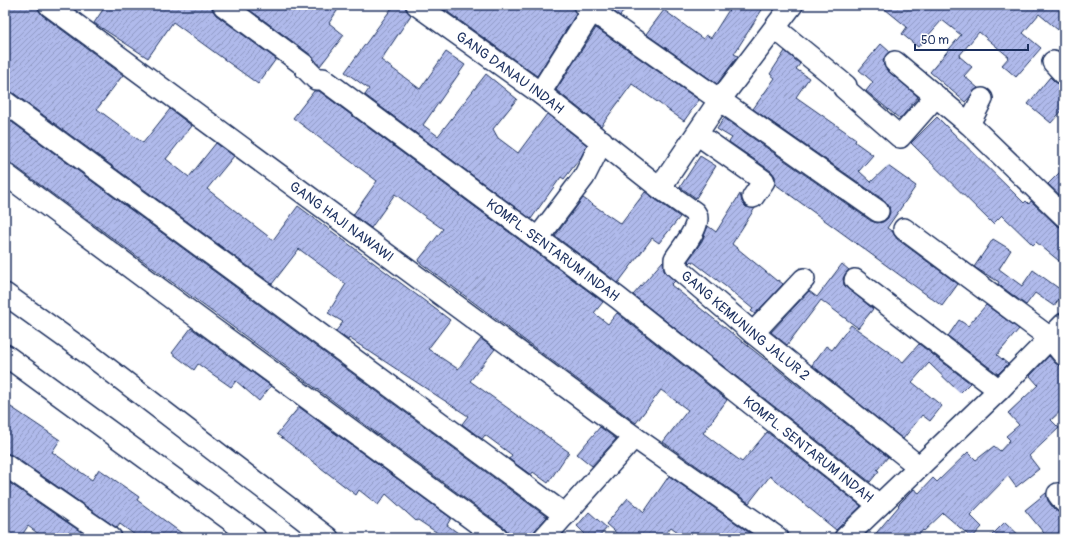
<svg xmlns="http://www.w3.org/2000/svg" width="1069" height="543" font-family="Pangolin,sans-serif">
<defs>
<pattern id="building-hatch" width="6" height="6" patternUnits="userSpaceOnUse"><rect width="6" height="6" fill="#b0baeb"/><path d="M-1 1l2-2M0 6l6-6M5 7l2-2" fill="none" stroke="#8e98c2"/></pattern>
</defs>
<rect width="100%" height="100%" fill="#fff"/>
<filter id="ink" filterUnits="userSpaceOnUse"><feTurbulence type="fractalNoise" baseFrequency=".025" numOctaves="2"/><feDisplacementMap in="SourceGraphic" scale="8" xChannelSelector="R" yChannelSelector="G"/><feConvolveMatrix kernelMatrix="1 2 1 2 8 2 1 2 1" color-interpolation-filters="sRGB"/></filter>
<g filter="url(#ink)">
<!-- building -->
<path fill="url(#building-hatch)" stroke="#1b2f5e" d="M5,5H37L42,15L123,75L97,109L143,143L170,109L192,126L166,159L189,177L216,143L234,156L207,189L273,240L298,206L450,320L428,349L458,369L481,339L495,349L470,381L569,452L548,483L533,472L531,475L509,459L512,455L485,435L482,439L462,424L468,416L349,338L348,340L336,331L343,322L328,313L346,284L299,249L272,284L12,92L5,90Z
M106,5H211L216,15L276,59L258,84L173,22L148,58L94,23Z
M243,5H341L329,23L344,35L320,66L311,55Z
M394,5H405L406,10L411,15L381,60L420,89L446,52L465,65L423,125L438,136L486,74L517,99L493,129L498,138L518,153L547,114L587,145L581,157L564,179L561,177L531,219L365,95L369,89L345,72Z
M438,5H572L576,14L537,76Z
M605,5H628L620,16Z
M732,5H765L734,54L738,56L717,84L646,34L664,10L703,39L706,35L711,38Z
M880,5H1064V35L1039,14L1023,33L1041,48L1016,77L1002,65L1009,57L979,32L959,56L972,67L964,76L978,88L965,102L930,72L961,35L942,20L918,47L902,34L907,27Z
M596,28L699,100L684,121L632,84L601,126L556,90Z
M881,44L890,52L883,60L884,66L918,97L900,119L866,91L873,82L859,70Z
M785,51L800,64L796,69L809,78L796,97L856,139L855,142L873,155L859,171L871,182L888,166L916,186L887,228L893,232L897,239L958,284L942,306L775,184V176L771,171L729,142L732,138L717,129L724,118L871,221L877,223L883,222L888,218L890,212L889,206L885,201L753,109L775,78L770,74Z
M1050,77L1055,82L1064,86V108L1051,123L1028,104Z
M314,91H319L603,302L594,313L608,324L617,313L727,400L703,433L724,449L742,462L767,432L861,506L836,530L770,476L749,503L663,442L688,410L661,390L636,423L418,261L443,229L423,215L395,194L371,228L353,215L377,181L293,118Z
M5,117L547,517L535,530L532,538H510L505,528L12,164L5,162Z
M937,117L1024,203L1026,201L1029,204L1031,201L1056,225L1064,228V265L1036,242L1033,245L1002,215L993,224L911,143Z
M700,156L716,166L696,198L680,187Z
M1064,168V199L1048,184Z
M645,192L680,217L659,243L652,238L618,283L555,236L583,198L621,224Z
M740,194L742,202L746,207L755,208L732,244L777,281L778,280L783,284L755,314L751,311L753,309L725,286L692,261L690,263L688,261L702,241L708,226L716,232Z
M993,239L1011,250L999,269L1022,286L1033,270L1064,292L1054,306L1035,293L1026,305L998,284L999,282L974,267Z
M663,261L664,271L675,281L671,285L888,457L877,470L879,471L870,482L633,295Z
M842,264L849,270L843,278L844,285L873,309L858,328L821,300L787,345L771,332L809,291L817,297Z
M986,305L1019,329L997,355L1008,364L998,374L948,336L959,320L968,326Z
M851,325L903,362L919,344L970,383L960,393L929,363L912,382L942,406L930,421L922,415L903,439L812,365L826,346L832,350Z
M191,328L271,386L259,401L236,381L231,387L198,364L194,370L172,353Z
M1049,356L1055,363L1064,367V408L1051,420L1059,428L1029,456L1039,469L1016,487L1008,476L970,515L982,527L972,538L943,513L924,531L923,530L916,538H872L899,506L898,505L914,489L919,493L933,478L937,482L968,452L976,460L994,446L1000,451L1010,440L1006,436L1019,425L1008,413L1038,385L1030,376Z
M5,403L60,440L52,452L92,480L99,469L139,497L137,500L188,538H139L120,524L117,528L12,455L5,453Z
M299,407L451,518L447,525L465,538H445L418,520L416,521L386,494L378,505L359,490L356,495L277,434Z
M600,427L616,439L592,466L577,454Z
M669,476L757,538H686L671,527L662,538H622L606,524L628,498L644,512Z
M5,480L90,538H44L28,526L20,538H5Z
M1046,493L1048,501L1054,509L1064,514V538H1048L1025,510Z
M589,512L607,528L598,538H589L577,526Z
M1005,522L1022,538H989Z"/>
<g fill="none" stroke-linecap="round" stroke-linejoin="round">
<!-- minor casing -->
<g stroke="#1b2f5e" stroke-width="24">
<g id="minor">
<path id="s1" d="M49,5L634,437L778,538"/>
<path id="s2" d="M223,5L304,65L306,69L316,79H323L618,298L879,505"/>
<path id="s3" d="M417,5L540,93L660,188L694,212C705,222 681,249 675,259V266L753,333L918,466"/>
<path d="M584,5L878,211"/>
<path d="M775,28L846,86L844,88L900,137L936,96"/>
<path d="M895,62L969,124"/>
<path d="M1053,62L1064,74"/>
<path d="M540,93L592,11"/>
<path d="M982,99L969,124L1064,216"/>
<path d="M5,102L565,515"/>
<path d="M697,134L764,181L753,197"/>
<path d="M5,174L209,326L498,538"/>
<path d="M660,188L719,101L792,5"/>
<path d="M904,229L1050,338L1064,355"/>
<path d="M538,238L584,177L602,141"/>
<path d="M855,280L999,390"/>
<path d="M5,294L94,358L328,538"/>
<path d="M753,333L804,279"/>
<path d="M5,355L255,538"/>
<path d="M5,465L111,538"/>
<path d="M1058,494L1064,502"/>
<path d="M544,538L634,437"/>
<path d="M845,538L999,390L1064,324"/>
</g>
</g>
<!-- minor -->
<use href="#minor" stroke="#fff" stroke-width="21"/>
</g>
</g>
<g text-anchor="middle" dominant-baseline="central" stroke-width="3.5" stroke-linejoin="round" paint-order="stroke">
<!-- street labels -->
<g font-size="14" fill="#1b2f5e" stroke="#fff">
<text stroke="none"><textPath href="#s3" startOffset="115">GANG DANAU INDAH</textPath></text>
<text stroke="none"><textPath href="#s1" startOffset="364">GANG HAJI NAWAWI</textPath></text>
<text stroke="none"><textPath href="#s2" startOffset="413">KOMPL. SENTARUM INDAH</textPath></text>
<text stroke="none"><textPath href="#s3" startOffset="499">GANG KEMUNING JALUR 2</textPath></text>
<text stroke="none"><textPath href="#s2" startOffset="737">KOMPL. SENTARUM INDAH</textPath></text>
</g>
</g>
<!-- margin -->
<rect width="1069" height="543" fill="none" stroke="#fff" stroke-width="20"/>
<rect x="10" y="10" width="1049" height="523" fill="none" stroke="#1b2f5e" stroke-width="1.5" filter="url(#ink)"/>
<!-- scale -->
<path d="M915 44v6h113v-6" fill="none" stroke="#1b2f5e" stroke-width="2"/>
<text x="921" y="44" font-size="12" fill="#1b2f5e" stroke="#ffffff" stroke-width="3" paint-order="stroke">50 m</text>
</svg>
